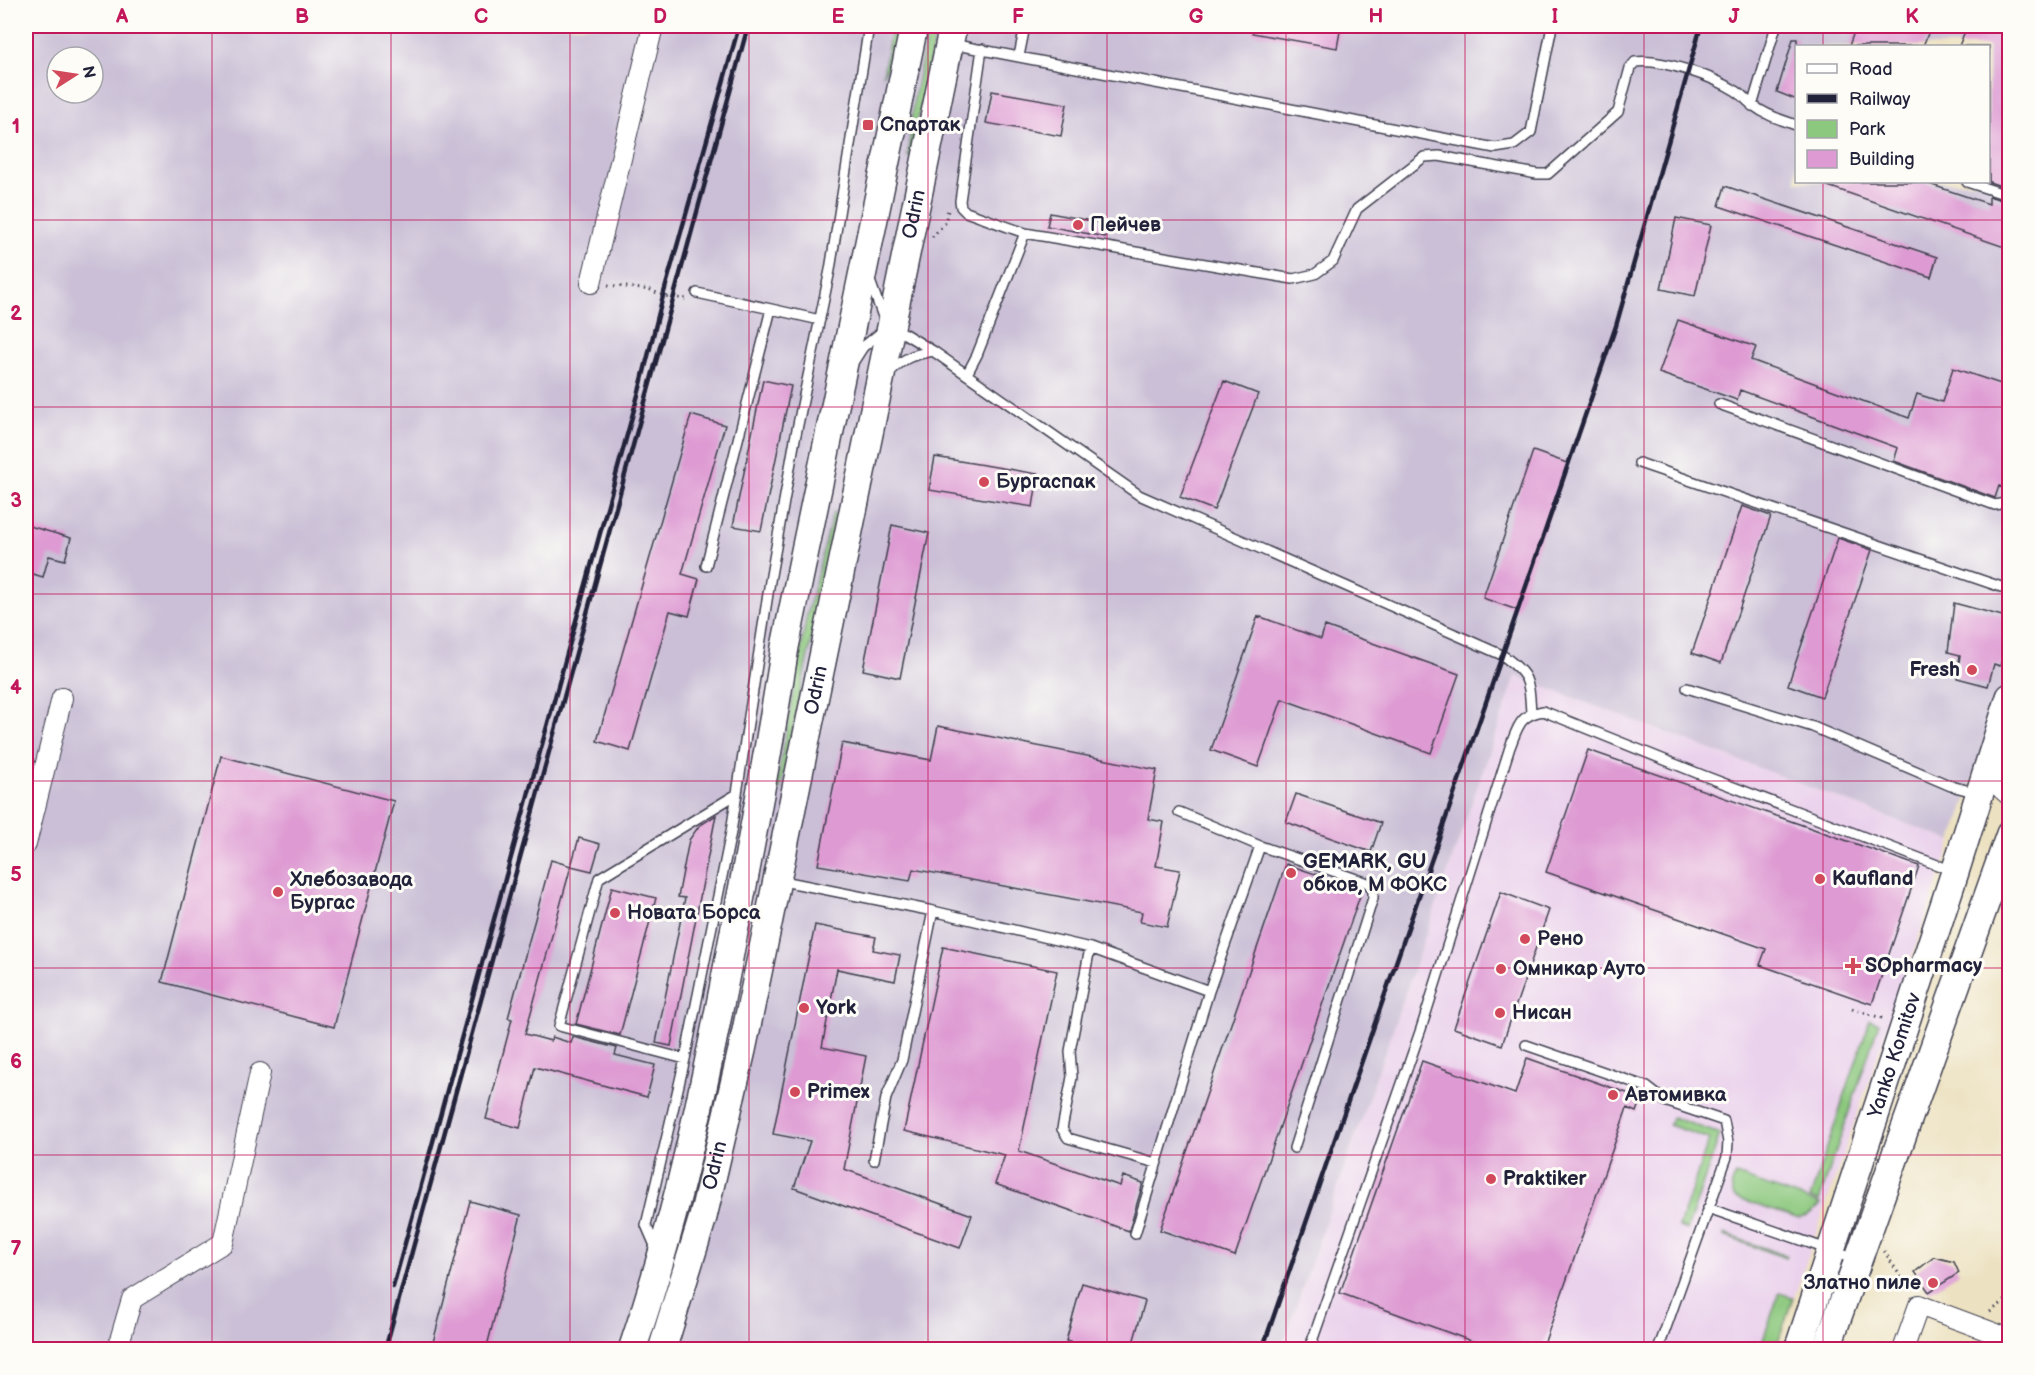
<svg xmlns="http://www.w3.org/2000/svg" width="2035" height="1375" font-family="'Balsamiq Sans',sans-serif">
<rect width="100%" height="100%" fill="#fdfcf7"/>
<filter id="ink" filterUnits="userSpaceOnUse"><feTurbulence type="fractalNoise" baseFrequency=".0167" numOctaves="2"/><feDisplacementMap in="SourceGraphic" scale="12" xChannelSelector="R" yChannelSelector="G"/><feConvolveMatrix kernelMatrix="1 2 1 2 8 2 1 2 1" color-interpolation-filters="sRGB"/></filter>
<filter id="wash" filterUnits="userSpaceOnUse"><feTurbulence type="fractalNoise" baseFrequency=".008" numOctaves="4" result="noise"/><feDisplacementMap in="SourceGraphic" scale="24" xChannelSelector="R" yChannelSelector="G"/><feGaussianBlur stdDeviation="1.35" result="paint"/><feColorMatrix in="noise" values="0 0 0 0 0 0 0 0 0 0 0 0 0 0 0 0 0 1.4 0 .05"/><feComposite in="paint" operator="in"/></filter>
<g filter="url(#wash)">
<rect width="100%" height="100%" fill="#ece1c0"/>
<!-- built -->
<path fill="#ead1ec" d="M1516,676L1952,841L1776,1349L1281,1350Z"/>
<!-- industrial -->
<path fill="#cabfd6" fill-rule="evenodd" d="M26,26H2009V672L1952,841L1516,676L1281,1349H26ZM1796,46H1988V182H1796ZM57,57H93V93H57Z"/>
<!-- green -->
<path fill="#8cc87e" stroke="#57755c" stroke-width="1.5" d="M892,26H899L893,58L883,75Z
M929,26H937L910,157H908L914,99Z
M833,513L837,515L780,790L776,789L807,615Z
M1870,1020L1879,1023L1819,1201L1810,1198Z
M1672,1117L1720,1134L1687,1230L1679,1227L1709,1139L1669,1125Z
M1736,1175L1821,1204C1813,1213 1808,1218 1796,1218L1741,1200L1734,1197C1730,1188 1731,1183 1736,1175Z
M1724,1234L1787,1256L1786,1258L1724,1236Z
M1779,1293L1793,1297L1776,1349H1760Z"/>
<g id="blocks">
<!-- building -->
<path fill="#de9bd3" d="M1253,26H1341L1337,48L1252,33Z
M1856,26H1931L1923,46H1849Z
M1967,26H2010V189L1989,182V46H1959Z
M1793,39H1797V100L1777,92Z
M992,91L1067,104L1061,136L986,123Z
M1822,182H1923L1989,204V196L2010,203V249L1822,184Z
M1725,186L1937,257L1931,277L1719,206Z
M1050,213L1108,224L1106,237L1047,226Z
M1676,218L1711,225L1695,296L1661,289Z
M1678,320L1756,347L1751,360L1909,418L1917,394L1942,402L1953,368L2010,387V490L1999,486L1995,498L1894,461L1898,448L1740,390L1737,400L1659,373Z
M763,380L791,386L761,531L733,526Z
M1224,381L1258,394L1214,510L1180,497Z
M691,415L725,425L682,574L699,579L689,616L670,611L630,751L597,741Z
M1533,451L1567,463L1517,610L1483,598Z
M935,457L1038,474L1033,507L929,490Z
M1742,506L1771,516L1721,663L1692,653Z
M26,525L71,538L65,560L49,556L43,577L26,572Z
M892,525L929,533L900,678L863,670Z
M1838,538L1872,550L1822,697L1788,685Z
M1954,603L2010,618V633L2000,666L1994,664L1988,686L1957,678L1960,655L1948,652Z
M1258,616L1321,639L1325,626L1459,674L1431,753L1282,699L1258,767L1211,750Z
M938,726L1157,770L1148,819L1164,822L1156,866L1180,870L1167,927L1140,922L1142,912L913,869L910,881L818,865L842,743L931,760Z
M1588,750L1919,866L1872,1004L1760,965L1766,949L1546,872Z
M221,756L394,801L334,1027L162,982Z
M1296,794L1381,823L1371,852L1286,822Z
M716,815L671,1046L656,1043L685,898L678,897L689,840L699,826Z
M579,838L600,844L592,871L571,866Z
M551,860L571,866L525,1034L551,1041L552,1037L571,1043L573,1037L617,1048L615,1055L655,1065L647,1097L535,1067L520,1128L486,1119L512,1019L508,1018Z
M1286,864L1362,890L1235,1256L1160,1230Z
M612,887L656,898L620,1035L576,1024Z
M1501,892L1549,910L1502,1045L1454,1028Z
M815,925L876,937L873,950L900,955L895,981L837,969L822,1047L866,1056L844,1169L972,1215L960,1248L794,1188L810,1141L773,1134Z
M943,947L1057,971L1019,1151L1120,1186L1123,1176L1143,1183L1129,1231L995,1184L1005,1155L904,1131Z
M1527,1058L1641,1098L1636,1112L1627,1108L1542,1350H1496L1340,1293L1422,1061L1515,1094Z
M470,1201L521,1215L486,1350H431Z
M1934,1257L1954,1262L1959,1273L1929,1292L1915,1272Z
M1082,1283L1145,1301L1131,1350H1095L1066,1341Z"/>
</g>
</g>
<g filter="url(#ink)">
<use href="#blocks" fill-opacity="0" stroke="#403f4f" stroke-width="1.5"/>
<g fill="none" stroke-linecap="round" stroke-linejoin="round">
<!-- service casing -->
<g stroke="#403f4f" stroke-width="12">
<path id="service" d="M951,44L1495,148L1514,145L1531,132L1552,26
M982,49L960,201L961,207L966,212L1025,233L1293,279L1315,274L1333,261L1357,209L1424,157L1439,156L1537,174H1548L1618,112L1630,68L1635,62C1661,58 1714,77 1736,91C1743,95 1747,102 1754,106C1767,116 1782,120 1796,125
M1019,56L1025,26
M1752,106L1776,26
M1967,182L2010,196
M869,278L882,314L890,325L933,351L1139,495L1502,655C1530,675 1529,681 1531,713
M697,293L771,309
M854,361L863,347L884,330
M890,372C905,357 912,355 933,351
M967,374L977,355L1025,233
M1719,404L1995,505L2010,502
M1639,463L2010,590
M706,566L771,309L820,320
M1687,688L1813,727L1951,786L1978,793
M1179,812L1260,846L1368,883L1373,890V898L1294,1148
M778,880L933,911L1090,948L1209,991
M1090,948L1070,1051L1072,1077L1062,1129L1068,1138L1156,1163
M1526,1045L1647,1087L1665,1101L1724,1121L1728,1142L1727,1157L1658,1350
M685,1059L559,1026L599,878L737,794
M874,1160L886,1098L902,1060L933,911
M1708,1208L1856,1259
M1135,1234L1209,991L1260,846
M656,1248L646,1225L685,1059L731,832L770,581L795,439L830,270L869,26
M1309,1350L1421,1029L1510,747C1518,727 1519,715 1543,711L1702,775L1953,871"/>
</g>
<!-- minor casing -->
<g stroke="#403f4f" stroke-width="22">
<path id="minor" d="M591,283L653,26
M2004,745L2001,774L2002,789L2010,796
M26,844L62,698
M117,1350L132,1299L223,1243L260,1073
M1903,1350L1919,1305L2010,1339"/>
</g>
<!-- secondary casing -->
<g stroke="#403f4f" stroke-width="30">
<g id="secondary">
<path d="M632,1350C678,1215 707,1076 733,937C752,840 770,744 785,647L914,26"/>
<path id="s1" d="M662,1350L703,1217L742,1050L953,26"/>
<path id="s2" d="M1798,1350L1955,872L2010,697"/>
<path d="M1826,1350L2010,834"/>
</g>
</g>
<!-- path -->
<path stroke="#403f4f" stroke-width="3" stroke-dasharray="1.5 4.5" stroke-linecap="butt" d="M932,237L945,223L948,210
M608,285L651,290L663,296L687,299
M1852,1009L1885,1019
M2010,1184L2004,1199L2010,1215
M1884,1251L1910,1291
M1990,1312L2010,1297"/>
<!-- service -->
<use href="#service" stroke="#fff" stroke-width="9"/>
<!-- minor -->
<use href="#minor" stroke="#fff" stroke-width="20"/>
<!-- secondary -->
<use href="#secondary" stroke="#fff" stroke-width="27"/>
<!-- rail -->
<path stroke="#22223b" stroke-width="4.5" d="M393,1287L641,384L663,296L739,26
M385,1350L748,26
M1262,1350L1616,326L1701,26"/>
</g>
</g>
<!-- grid -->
<path fill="none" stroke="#c2185b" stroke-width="1.5" stroke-opacity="0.55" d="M212,26V1350M391,26V1350M570,26V1350M749,26V1350M928,26V1350M1107,26V1350M1286,26V1350M1465,26V1350M1644,26V1350M1823,26V46M1823,182V1350M26,220H2010M26,407H2010M26,594H2010M26,781H2010M26,968H2010M26,1155H2010"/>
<!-- markers -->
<g fill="#d1495b" stroke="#fdfcf7" stroke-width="2">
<rect x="862" y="119" width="12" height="12" rx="3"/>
<circle cx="1078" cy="225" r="6"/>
<circle cx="984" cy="482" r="6"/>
<circle cx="1972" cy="670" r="6"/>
<circle cx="1291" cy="873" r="6"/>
<circle cx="1820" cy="879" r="6"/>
<circle cx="278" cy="892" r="6"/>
<circle cx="615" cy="913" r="6"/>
<circle cx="1525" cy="939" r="6"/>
<path d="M1850 957h6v6h6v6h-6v6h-6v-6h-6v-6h6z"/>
<circle cx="1501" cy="969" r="6"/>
<circle cx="804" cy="1008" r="6"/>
<circle cx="1500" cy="1013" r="6"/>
<circle cx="795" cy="1092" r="6"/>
<circle cx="1613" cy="1095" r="6"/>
<circle cx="1491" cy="1179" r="6"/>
<circle cx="1933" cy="1283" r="6"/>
</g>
<g text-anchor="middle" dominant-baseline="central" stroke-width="6" stroke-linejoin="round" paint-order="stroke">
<!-- poi labels -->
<g font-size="20" font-weight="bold" fill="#22223b" stroke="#fdfcf7" text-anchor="start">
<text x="880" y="125">Спартак</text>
<text x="1090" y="225">Пейчев</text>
<text x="996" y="482">Бургаспак</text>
<text x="1960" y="670" text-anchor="end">Fresh</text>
<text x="1303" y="862">GEMARK, GU<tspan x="1303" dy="23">обков, М ФОКС</tspan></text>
<text x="1832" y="879">Kaufland</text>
<text x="290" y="880">Хлебозавода<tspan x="290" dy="23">Бургас</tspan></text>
<text x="627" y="913">Новата Борса</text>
<text x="1537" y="939">Рено</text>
<text x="1865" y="966">SOpharmacy</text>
<text x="1513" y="969">Омникар Ауто</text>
<text x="816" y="1008">York</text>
<text x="1512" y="1013">Нисан</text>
<text x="807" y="1092">Primex</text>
<text x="1625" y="1095">Автомивка</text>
<text x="1503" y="1179">Praktiker</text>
<text x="1921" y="1283" text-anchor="end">Златно пиле</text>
</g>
<!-- street labels -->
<g font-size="20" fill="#22223b" stroke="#fdfcf7">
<text stroke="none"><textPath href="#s1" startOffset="1164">Odrin</textPath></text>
<text stroke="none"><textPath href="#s1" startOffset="678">Odrin</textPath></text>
<text stroke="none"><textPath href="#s2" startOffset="310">Yanko Komitov</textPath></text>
<text stroke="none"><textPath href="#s1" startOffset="192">Odrin</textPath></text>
</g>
</g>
<!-- margin -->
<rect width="2035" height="1375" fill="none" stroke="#fdfcf7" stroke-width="66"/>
<!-- legend -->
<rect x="1795" y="45" width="195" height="138" fill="#fdfcf7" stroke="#a5a5ac" stroke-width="1.5"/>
<rect x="1807" y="64" width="30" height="9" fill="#ffffff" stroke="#a5a5ac" stroke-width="1.5"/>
<text x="1849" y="75" font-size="18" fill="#22223b">Road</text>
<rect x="1807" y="94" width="30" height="9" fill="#22223b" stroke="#a5a5ac" stroke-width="1.5"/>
<text x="1849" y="105" font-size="18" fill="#22223b">Railway</text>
<rect x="1807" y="120" width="30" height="18" fill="#8cc87e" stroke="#a5a5ac" stroke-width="1.5"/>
<text x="1849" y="135" font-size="18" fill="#22223b">Park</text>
<rect x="1807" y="150" width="30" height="18" fill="#de9bd3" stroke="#a5a5ac" stroke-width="1.5"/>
<text x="1849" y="165" font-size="18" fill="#22223b">Building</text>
<!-- north arrow -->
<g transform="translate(75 75) rotate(78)"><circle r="28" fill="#fdfcf7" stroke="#a5a5ac" stroke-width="1.5"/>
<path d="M0-4.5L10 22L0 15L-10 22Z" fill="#d1495b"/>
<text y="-9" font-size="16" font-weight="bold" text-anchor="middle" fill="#22223b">N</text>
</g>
<rect x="33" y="33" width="1969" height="1309" fill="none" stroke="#c2185b" stroke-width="2"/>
<g font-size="20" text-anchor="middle" font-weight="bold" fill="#c2185b">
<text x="122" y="23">A</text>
<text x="302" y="23">B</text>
<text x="481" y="23">C</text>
<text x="660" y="23">D</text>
<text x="838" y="23">E</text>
<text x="1018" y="23">F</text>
<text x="1196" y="23">G</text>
<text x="1376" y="23">H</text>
<text x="1555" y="23">I</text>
<text x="1734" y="23">J</text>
<text x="1912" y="23">K</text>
<text x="16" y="133">1</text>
<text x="16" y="320">2</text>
<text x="16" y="507">3</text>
<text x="16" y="694">4</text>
<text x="16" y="881">5</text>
<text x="16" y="1068">6</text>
<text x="16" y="1255">7</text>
</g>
</svg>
